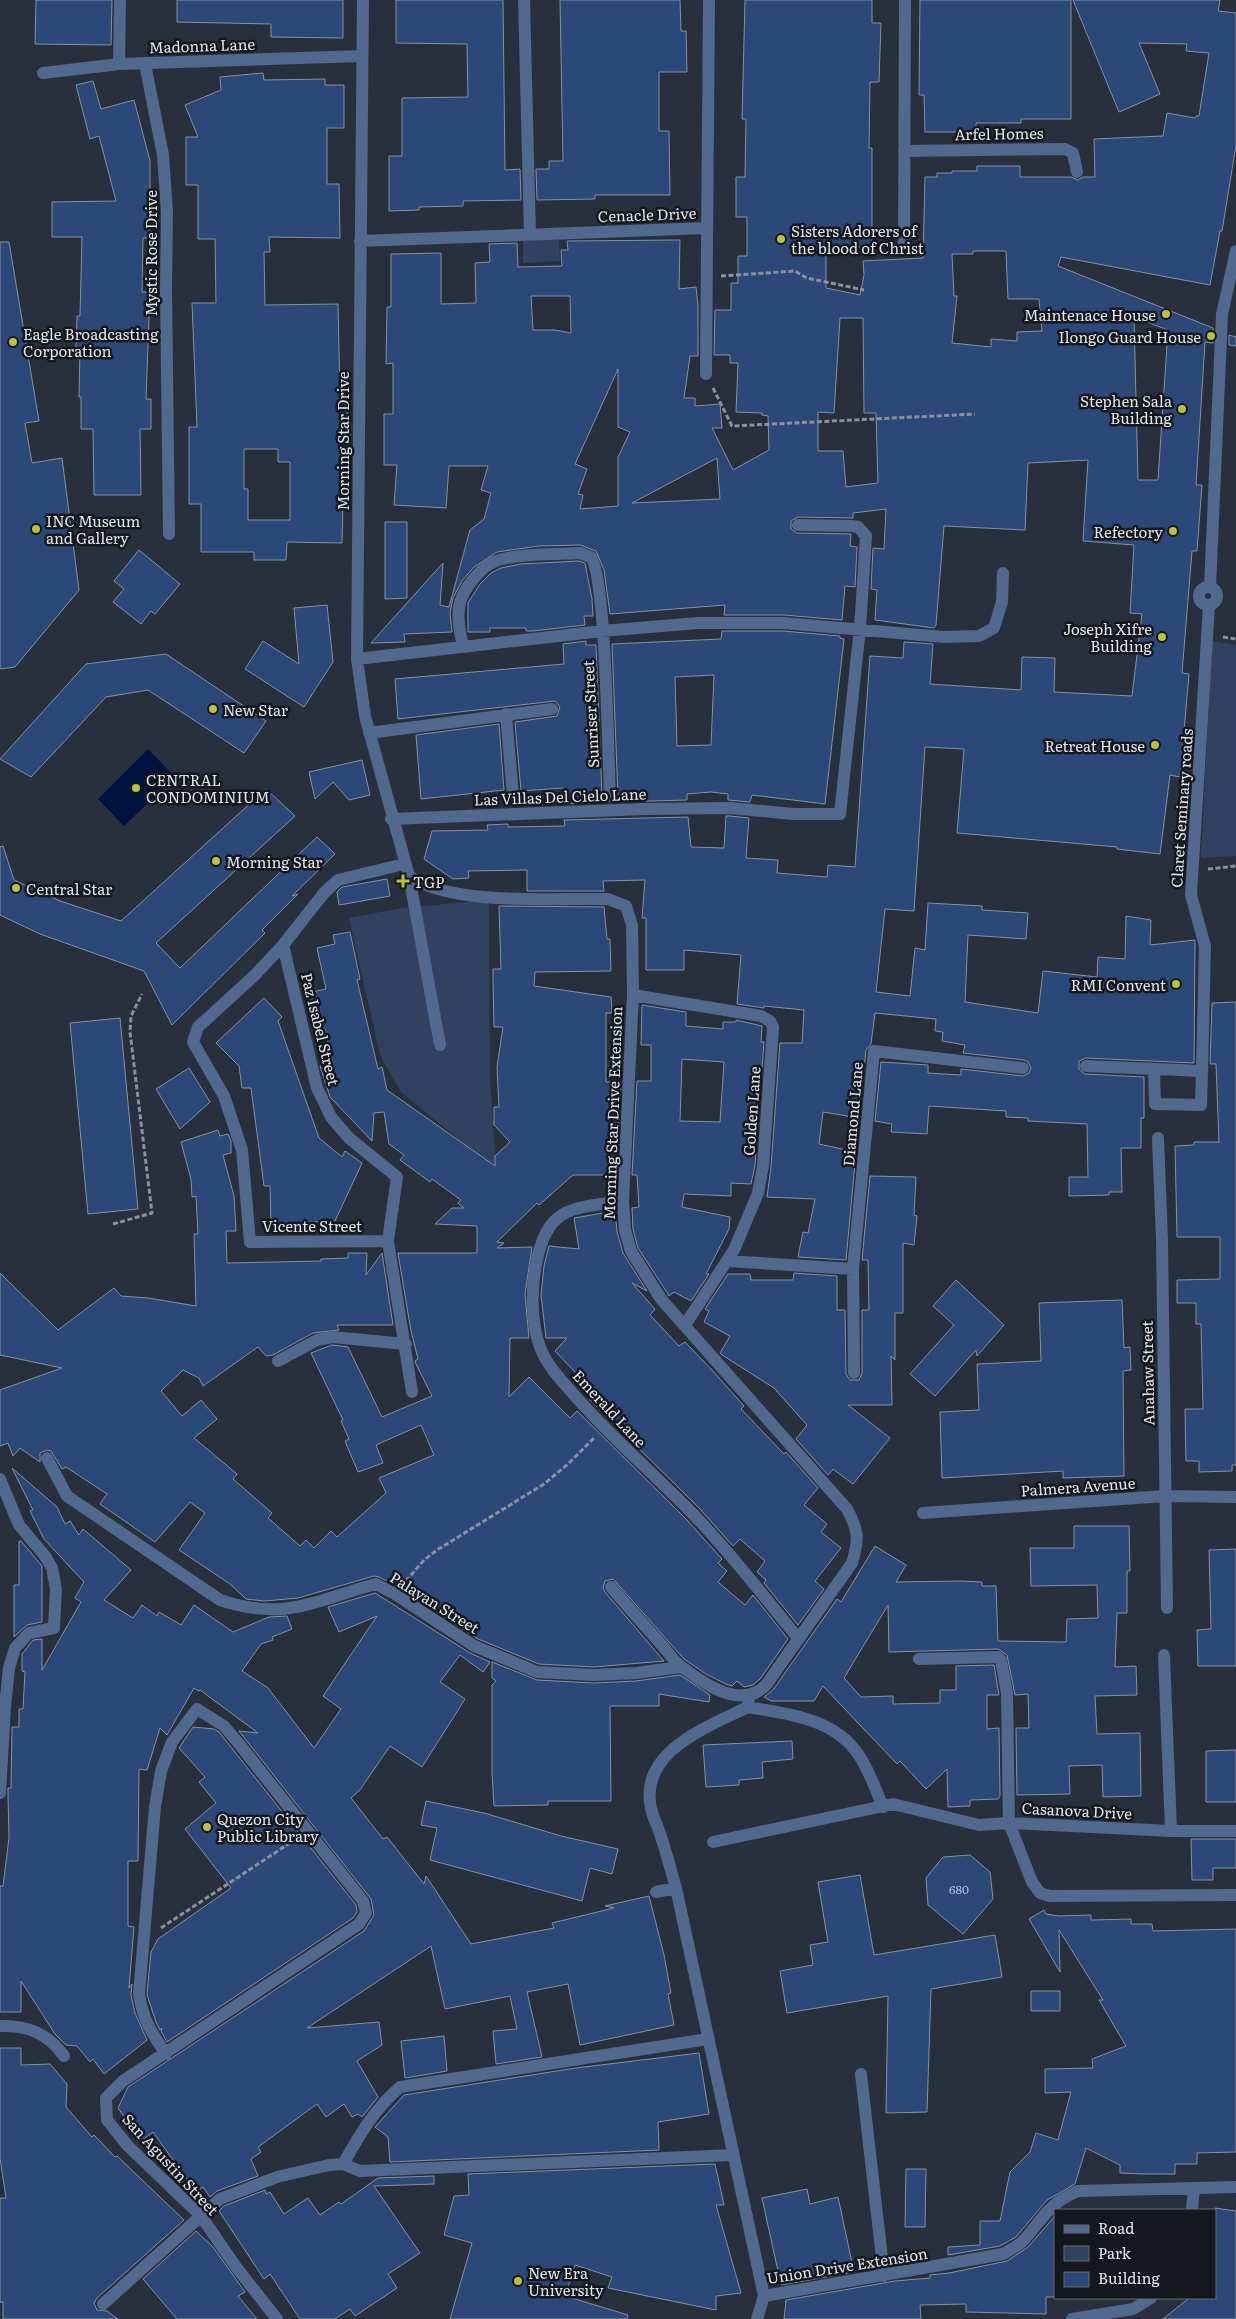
<svg xmlns="http://www.w3.org/2000/svg" width="1236" height="2319" font-family="Literata,serif">
<rect width="100%" height="100%" fill="#28303d"/>
<!-- green -->
<path fill="#304260" d="M559,239L560,261L523,263V241Z
M1212,641L1236,645V856L1201,858Z
M489,900L490,1078L496,1170L401,1092L380,1055L349,918L402,908Z"/>
<!-- water -->
<path fill="#00123e" d="M148,749L175,777L124,826L98,799Z"/>
<!-- building -->
<path fill="#2b4879" stroke="#8791a1" fill-rule="evenodd" d="M36,0H112L111,45L35,44Z
M177,0H343V38L271,37V24L177,22Z
M396,0H503L505,170L520,169L521,200L463,201V206L419,207V210L389,211V156H402V98L468,97L467,44L396,43Z
M560,0H680L681,31H686L687,72H659V131H669L670,195H595V199L537,200L536,169H549V161H563Z
M745,0H872V23H881L879,82H870L869,148H872V247L826,248V288L860,295L864,275L863,261L923,258L925,177H937V173H952V171H977V166H1020V177H1071L1078,180L1083,177H1095L1094,139L1163,136L1167,113L1195,118L1196,116H1199L1209,53L1186,51L1187,44L1139,43L1160,94L1119,112L1073,0H1220L1218,11L1236,13V145L1222,231H1220L1210,285L1061,257L1058,266L1213,328V343L1205,342L1196,485H1202L1197,551H1192L1182,673L1189,674L1180,777L1170,775L1160,854L1117,849V847L957,833L964,749L925,747L914,911L885,909L876,992L910,996L915,948L925,950L928,903L982,906V910L1028,913L1026,939L968,935L965,1002L1038,1013L1043,971L1097,977L1098,957L1125,959L1126,916L1151,920L1150,945L1195,940L1194,1063L1086,1058L1079,1061V1069L1085,1074L1144,1077V1118H1141V1148H1121L1122,1192H1109V1195L1069,1196V1177H1088L1087,1124L1028,1121V1118L1006,1117V1111L929,1106L927,1134L891,1132L892,1124L875,1121L881,1062L928,1065V1073L961,1075V1069L1023,1076L1029,1073L1031,1068L1028,1062L1024,1060L963,1053L965,1045L942,1041L943,1032L935,1031L936,1019L875,1013L871,1044L866,1050L859,1118L823,1112L819,1144L856,1152L846,1260L798,1257L803,1232L808,1233L815,1199L767,1197L771,1167L780,1043H802L804,1010L764,1006V1008L737,1004L741,955L684,950V970H646V918H642L645,880L603,881L604,891H527V870L468,871L469,878L453,879L424,859L432,831L488,830L487,825L508,824V827L565,826L564,820L688,817L691,847L724,848L726,816H730L749,818L746,858L778,860L777,873L827,877L828,865L855,867L870,656L903,658L904,642L933,644L930,684L1021,690L1022,657L1055,658L1054,692L1132,696L1142,614L1130,613L1134,545L1083,541L1088,460L1028,463L1025,530L944,526L936,625L934,628L875,620L877,590L871,589L873,548L884,549L886,509L853,513V518L798,517L791,521V529L797,533L851,534L850,546L857,547L855,587L845,586L842,620L784,615H724L725,605L610,614L604,570L596,551L580,545L539,546L497,552L474,567L462,581L453,598L450,613L452,632L404,634L405,642L371,643L443,563L440,605L449,607L470,530L484,519L491,493L481,490L488,466H449L446,508L394,505L397,465H384V414H393V363L386,364L387,307H391V254L441,253V304L476,303L475,263L490,262L489,244L517,243L518,267L562,266L561,250H568L567,241L680,240L679,289L696,287L698,305V356H690L684,398H695V406L720,404L722,428H712L733,470L769,450L768,416L762,415V413L736,412L738,363H730V355H714L715,310H731V283H738V256H747V217H736V177H745L746,119H742ZM973,251H1006L1008,299H1039L1042,331L1017,332V341L991,339V347L952,343L957,296H954L952,254H973ZM531,296H570L571,333L555,330H533ZM1134,317L1168,330L1158,480H1138ZM840,318H863L864,413H876L878,483L846,487L843,451H818V412L834,413ZM618,369V427L630,432L618,457V506L580,509L583,495L578,494L587,469L575,464ZM717,458L720,499L632,503Z
M920,0H1071V119H1021V123H976V132H925L924,95H919Z
M263,73L264,80L325,79V85H344V128H327V184H339L340,238L269,237L270,252H264L265,305L338,304L340,400H348V423H351L348,462H344L342,543L287,542L286,560H254V552H201V504H189V427H197L192,303H216L215,239H198V185H186V137H198L185,105L221,90L220,77ZM244,449H278V462H290V520H248V489H244Z
M93,81L101,109L134,100L150,161V238H143L142,292H150L146,399H151V429H140L141,495H94L93,429H81V397H79L80,350H76L77,316H80L82,237H52V202L116,201L99,136L90,139L76,85Z
M0,242H9L39,421L25,423L32,463L62,458L79,590L15,667L0,669Z
M1229,335L1236,337V346L1229,345Z
M385,522H407V598L385,599Z
M139,550L180,584L155,614L151,611L141,624L113,602L124,589L114,581Z
M579,561L585,563L592,599L593,616H584L585,625L533,631H526V628H490V632H468V603L480,584L491,573L501,568L520,564Z
M327,605L333,662L304,707L245,669L263,641L299,664L294,608Z
M722,631H783L840,636V638L844,639L825,804L752,795L750,802L728,800V794L711,792L687,794V800L615,802L618,796L612,644L721,639ZM714,675L711,745L677,746L675,677Z
M586,641V645H596L602,796L605,802L564,804L563,788L521,791L515,722L557,716L560,707L555,701L398,719L395,679L564,664L563,644Z
M166,654L266,721L244,753L148,690L106,697L31,777L0,759L86,664Z
M499,724L504,790L421,799L416,735Z
M362,760L370,795L349,800L333,782L315,799L309,772Z
M266,789L295,816L156,943L180,968L317,837L335,854L292,896L298,894L262,930L265,933L172,1025L144,971L40,934L0,915V847L3,846L14,880L60,901L121,921Z
M387,879L390,896L339,905L337,892L342,887Z
M499,906L604,907L607,939H610L611,971L535,972L534,986L611,997L612,1013H606V1082H621L616,1175H573L539,1205L537,1203L497,1242L504,1243L497,1248L532,1247L525,1294L529,1338H510L509,1397L529,1377L570,1418L577,1411L687,1520L722,1559L718,1563L727,1571L718,1582L745,1605L753,1595L788,1639L760,1679L753,1685L744,1687L737,1681L732,1686L726,1684L706,1674L684,1659L613,1579L605,1581L603,1588L605,1592L664,1661L594,1667L539,1664L478,1639L399,1587L379,1577L374,1576L298,1598L264,1601L246,1599L230,1584L179,1550L205,1513L190,1502L155,1542L100,1504L107,1494L66,1467L62,1469L51,1451L47,1450L40,1453V1462L20,1448L13,1456L8,1443L0,1446V1390L62,1368L0,1355V1273L58,1330L114,1288L121,1296L148,1298L196,1306L194,1234H198L196,1196L192,1197L191,1179L181,1142L218,1130L220,1136L228,1134L231,1141V1153L223,1155L234,1196L236,1231H226L227,1263L321,1261V1259L348,1258V1253H367L366,1275L382,1253L393,1325H337L339,1330L313,1333L273,1355L266,1356L258,1347L203,1386L199,1378L183,1370L161,1391L182,1416L201,1400L217,1419L194,1438L237,1474L233,1479L272,1513L268,1518L300,1546L306,1540L314,1548L331,1531L337,1537L386,1493L379,1478L434,1455L421,1425L376,1445L383,1463L358,1472L345,1441L349,1439L341,1421L343,1420L311,1353L332,1345L348,1347L382,1417L432,1396L416,1364L415,1361L418,1359L411,1331L398,1253H477V1226L435,1224L452,1208H464L458,1203L461,1200L432,1179L430,1182L400,1160L404,1155L389,1144L384,1112L374,1113L372,1141L330,1097L320,1066L333,1063L325,1029L316,1031L308,993L326,989L317,948L335,944L333,935L350,932L360,979L357,980L378,1069L382,1067L387,1090L495,1166V1156L510,1142L494,1125V1107H499L497,1067L503,1027H494L493,981V969H501Z
M264,998L282,1017L278,1021L319,1138L342,1157L345,1151L362,1163L335,1221L271,1224L270,1186H264L251,1088H242L239,1066L216,1043Z
M1236,1002V1465H1232V1471L1199,1472V1461H1186L1185,1409H1203L1201,1324H1196V1303H1177V1280L1220,1279V1237H1177L1175,1146L1194,1145V1142H1219L1216,1064H1210L1212,1003Z
M642,1005L686,1012V1026L723,1029V1022H736V1020L762,1026L761,1042H764L755,1165L751,1184L731,1183V1196L684,1194L682,1207L730,1217L729,1229L706,1274H709L691,1301L674,1292L669,1296L668,1294L638,1248L633,1229L632,1208L639,1207L637,1175H632L637,1081H651V1045H641ZM682,1059L724,1062L720,1122L680,1121Z
M120,1018L138,1209L88,1214L70,1023Z
M189,1068L210,1102L180,1129L156,1089Z
M870,1176L916,1177L914,1215L917,1216L914,1245L903,1243V1313H895V1360L891,1356L892,1405H848L890,1438L853,1484L833,1469L828,1475L796,1439L807,1425L774,1388L722,1355L720,1353L730,1336L704,1322L709,1311L705,1309L728,1274H750L751,1280H793L794,1273L837,1276V1310H845L846,1374L850,1380H859L862,1373V1310H869L868,1260H862Z
M615,1211L617,1232L623,1253L647,1291L632,1283L655,1309L650,1315L679,1346L685,1342L711,1369L744,1406L741,1409L784,1454L786,1452L818,1488L804,1505L827,1524L821,1532L841,1548L815,1581L824,1589L798,1625L764,1583L766,1580L757,1572L765,1561L740,1539L733,1546L699,1508L589,1399L595,1393L555,1351L567,1338H546L541,1295L544,1266L549,1246L579,1249L574,1218Z
M956,1280L1004,1325L977,1356L976,1350L935,1396L910,1374L954,1325L933,1306Z
M1122,1300L1124,1348L1130,1347L1131,1370L1123,1371L1124,1476L1063,1478V1471L942,1478L940,1412L979,1410L977,1364L1041,1361L1039,1303Z
M12,1468L57,1507L65,1524L70,1521L79,1535L83,1529L131,1570L104,1600L133,1618L142,1605L157,1616L159,1612L181,1625L194,1605L233,1632L269,1617L287,1616L292,1629L272,1637L273,1640L261,1644L242,1671L268,1688L314,1748L341,1709L323,1696L377,1616L339,1632L328,1607L375,1593L470,1653L490,1662L483,1672L460,1655L440,1682L465,1699L422,1767L390,1746L360,1790L351,1798L383,1839L387,1837L424,1884L426,1876L471,1944L554,1928L552,1923L614,1908L605,1906L649,1896L664,1955L671,1993L668,1994L674,2025L580,2045L568,1984L527,1992L542,2057L496,2064L493,2031L517,2029L510,1996L445,2009L431,1946L307,2028L379,2022L382,2045L357,2061L378,2097L362,2117L358,2114L352,2117L344,2104L326,2117L317,2104L258,2147L261,2152L251,2159L258,2176L217,2191L210,2197L203,2187L196,2192L153,2132L141,2141L118,2108L128,2087L364,1931L374,1915L371,1899L239,1731L258,1733L200,1690L199,1691L194,1688L167,1735L160,1728L147,1770L139,1769L138,1861H128V1926L134,1927L129,1988L132,1984L131,1995L135,2013L147,2040L104,2074L93,2059L90,2062L77,2046L66,2045L55,2034L21,1981V2012H0V1886H3L9,1838L8,1795V1788H11L12,1727H19V1709H23L25,1672L22,1671V1654L33,1640L42,1639V1670L81,1602L75,1598L84,1582L44,1539L30,1511L33,1510Z
M1074,1526H1129L1130,1571H1127V1613H1117L1115,1667L1136,1666L1137,1695L1095,1696L1097,1734L1140,1733L1141,1796L1103,1797L1102,1765L1069,1766L1070,1794L1017,1795L1016,1728H1029L1028,1694L1015,1695L1007,1655L998,1649L889,1652L888,1605L844,1678L861,1697L893,1696V1704L940,1703V1690H956V1666L994,1665L999,1695H987V1729L999,1728L1000,1796L998,1799L970,1800V1806L948,1807L947,1769L926,1789L900,1761L897,1764L823,1686L814,1701H771L764,1697L773,1690L837,1599L841,1602L875,1546L906,1565L896,1582L961,1581L982,1582V1586H996L998,1641L1066,1642L1067,1619L1098,1618L1097,1585L1031,1586L1030,1548H1074Z
M19,1541H21L42,1566V1622L27,1625L14,1637V1585H19Z
M1236,1549V1666H1198L1197,1630L1211,1629L1209,1550Z
M492,1662L537,1680L594,1683L636,1681L680,1675L710,1695L709,1702L659,1694V1706H610L611,1801H548V1805L494,1806L492,1772V1685L496,1681L492,1678Z
M193,1727L214,1729L219,1732L356,1905L357,1912L353,1918L167,2042L161,2031L162,2028L160,2030L156,2022L149,2001L147,1994L151,1952L158,1939L231,1888L185,1829L216,1803L199,1782L205,1777L179,1748Z
M792,1741L793,1759L762,1762L763,1778L739,1780V1785L706,1787L703,1745Z
M1236,1750V1802H1206V1751Z
M426,1801L484,1813L561,1836L618,1849L612,1874L590,1868L582,1901L430,1860L437,1828L421,1825Z
M1191,1839H1236V1868H1213V1880H1192Z
M970,1855L990,1872L993,1899L963,1934L928,1905L926,1878L943,1857Z
M860,1875L874,1955L995,1935L1002,1977L931,1989L927,2112L886,2113L888,1996L787,2013L780,1971L813,1965L810,1945L828,1942L818,1882Z
M1044,1910L1046,1914L1059,1916L1091,1915V1920L1131,1919V1924H1152L1153,1931L1236,1929V2152L1197,2153V2164H1175V2174H1143L1120,2173V2165L1086,2148L1075,2184L1047,2200L1016,2237L1000,2246L948,2255V2247L980,2245V2221H1000L1010,2172L1030,2152L1036,2133L1058,2140L1071,2092L1045,2093V2069L1093,2068L1092,2059L1126,2046L1099,2000H1103L1059,1930L1060,1972L1029,1919Z
M1031,1991H1060V2011H1031Z
M444,2036L447,2071L405,2078L401,2041Z
M0,2048H21V2065L50,2064L67,2084L66,2107L92,2137L94,2135L115,2157L117,2156L184,2220L97,2298L94,2303L97,2310L107,2311L118,2319H3V2302H0V2198H6L0,2158Z
M699,2053L709,2114L658,2122L659,2150L390,2162L388,2137L375,2127L404,2095L576,2068Z
M715,2164L724,2205H716L741,2293L716,2296V2310L608,2288L612,2277L575,2265L565,2296L628,2315L627,2319H450L472,2243L444,2235L454,2196L469,2195L468,2174Z
M906,2169H926L925,2227H905Z
M434,2176V2184L374,2186L420,2253L388,2274L397,2288L355,2316L350,2309L335,2319H300L270,2274L264,2279L219,2211L224,2206L265,2190L266,2194L270,2192L284,2214L308,2198L320,2215L339,2202L341,2204L378,2178Z
M807,2189L810,2204L838,2197L854,2272L781,2285L762,2198Z
M1215,2208L1236,2211V2319H1163L1189,2298H1215Z
M1055,2216V2297H1046V2314L966,2312V2304L920,2305L921,2319H784L786,2300L895,2281L930,2278V2275L949,2273L1007,2261L1028,2247Z
M196,2231L213,2247L245,2292L238,2296L257,2319H177L143,2279Z"/>
<g fill="none" stroke-linecap="round" stroke-linejoin="round">
<!-- path -->
<path stroke="#8c929d" stroke-width="3" stroke-dasharray="5 2.5" stroke-linecap="butt" d="M721,276L795,271L807,278L864,290
M713,388L732,426L975,414
M1223,637L1236,639
M1208,869L1236,866
M113,1224L152,1213L130,1032L131,1016L142,994
M406,1581L424,1560L437,1550L544,1484L568,1464L594,1438
M161,1928L296,1839"/>
<!-- minor -->
<path stroke="#51688f" stroke-width="12" d="M363,0L357,659L365,716L409,876L440,1045
M524,0L530,235
M119,64L120,0
M145,64L163,155L167,212L166,289L169,534
M43,73L119,64L362,56
M904,151L1065,149L1073,153L1077,172
M360,241L707,228
M904,250L905,0
M706,374L709,0
M1199 596a9 9 0 1 1 18 0a9 9 0 1 1-18 0Z
M1210,587L1222,314L1236,251
M463,646C460,634 457,621 459,608C461,590 482,564 499,560C524,553 554,555 580,553L591,557C606,577 608,759 610,796
M357,659L602,631L698,623H783L944,637L979,636L994,628L1002,602L1003,573
M506,714L513,796
M369,733L552,709
M391,819L644,809L730,808L793,814H840L860,628L866,536L858,527L852,526L798,525
M404,864L338,880L324,893L283,945L317,1088L331,1117L349,1138L397,1177L388,1241L412,1392
M409,876C450,906 555,898 608,899L626,906L632,925L633,995L623,1202L625,1230L631,1251L661,1299L847,1509C859,1531 859,1540 852,1563L766,1685C742,1710 705,1685 682,1667C674,1662 668,1652 662,1645C645,1626 628,1607 611,1587
M283,945L254,976L198,1027L193,1042L224,1096L242,1150L250,1242L388,1241
M633,995L761,1016L770,1021L773,1027L763,1166L758,1193L734,1250L685,1325
M1086,1066L1202,1071L1205,946L1191,895L1209,606
M1154,1069L1155,1104L1201,1105L1202,1071
M1158,1138L1162,1240L1167,1608
M623,1202C572,1207 547,1207 536,1264C531,1289 531,1323 540,1347C547,1366 562,1381 575,1396C612,1438 654,1474 693,1514C731,1553 764,1597 799,1639
M727,1261L853,1269L874,1051L1023,1068
M853,1269L854,1373
M278,1361L317,1340L332,1337L406,1344
M47,1458L67,1496L220,1600C286,1622 315,1600 376,1584L395,1594L474,1646L537,1672L594,1675L636,1673L681,1667
M0,1479L19,1525L45,1556L52,1568L56,1589L54,1628L29,1633L15,1648L9,1668L5,1706L0,1793
M923,1513L1165,1496L1236,1497
M1164,1655L1171,1831
M919,1659L998,1657L1001,1660L1007,1693L1009,1823L1032,1882L1040,1893L1050,1896L1236,1895
M749,1696L748,1707C707,1727 635,1753 652,1812C654,1820 659,1828 661,1837C667,1854 671,1871 676,1888L764,2296L757,2319
M748,1707C793,1715 841,1719 864,1764C872,1778 877,1793 883,1807
M713,1842L893,1804L979,1825L1009,1823L1171,1831H1236
M656,1892L676,1888
M0,2026C27,2025 48,2033 64,2056
M166,2054C151,2032 143,2020 139,1994L155,1807L161,1771L172,1742L197,1709L224,1726L240,1745L363,1901L366,1913L359,1924L123,2081L106,2098L107,2120L128,2146L201,2216L236,2267L277,2319
M861,2074L884,2276
M343,2164C359,2136 375,2108 400,2087L708,2039
M1192,2210L1194,2188
M764,2296L1003,2254C1010,2250 1018,2246 1023,2241C1044,2218 1047,2204 1078,2191L1236,2187
M103,2304L220,2199L277,2177L329,2165L343,2164L360,2171L733,2155
M1072,2319L1133,2309L1151,2298"/>
</g>
<!-- markers -->
<g fill="#bdbf43" stroke="#14181d" stroke-width="2">
<circle cx="781" cy="239" r="5"/>
<circle cx="1166" cy="314" r="5"/>
<circle cx="1211" cy="336" r="5"/>
<circle cx="13" cy="342" r="5"/>
<circle cx="1182" cy="409" r="5"/>
<circle cx="36" cy="529" r="5"/>
<circle cx="1173" cy="531" r="5"/>
<circle cx="1162" cy="637" r="5"/>
<circle cx="213" cy="709" r="5"/>
<circle cx="1155" cy="745" r="5"/>
<circle cx="136" cy="788" r="5"/>
<circle cx="216" cy="861" r="5"/>
<path d="M400.5 873.5h5v5h5v5h-5v5h-5v-5h-5v-5h5z"/>
<circle cx="16" cy="888" r="5"/>
<circle cx="1176" cy="984" r="5"/>
<circle cx="207" cy="1827" r="5"/>
<circle cx="518" cy="2281" r="5"/>
</g>
<g text-anchor="middle" dominant-baseline="central" stroke-width="5" stroke-linejoin="round" paint-order="stroke">
<!-- number labels -->
<g font-size="12" fill="#b4bed2">
<text x="959" y="1889">680</text>
</g>
<!-- street labels -->
<g font-size="15" fill="#e1e6ef" stroke="#14181d">
<text transform="translate(202 45) rotate(-2)">Madonna Lane</text>
<text transform="translate(999 133) rotate(-1)">Arfel Homes</text>
<text transform="translate(647 214) rotate(-2)">Cenacle Drive</text>
<text transform="translate(150 253) rotate(-90)">Mystic Rose Drive</text>
<text transform="translate(342 441) rotate(-90)">Morning Star Drive</text>
<text transform="translate(590 714) rotate(-93)">Sunriser Street</text>
<text transform="translate(560 796) rotate(-2)">Las Villas Del Cielo Lane</text>
<text transform="translate(1181 808) rotate(-86)">Claret Seminary roads</text>
<text transform="translate(321 1029) rotate(76)">Paz Isabel Street</text>
<text transform="translate(751 1111) rotate(-86)">Golden Lane</text>
<text transform="translate(612 1113) rotate(-88)">Morning Star Drive Extension</text>
<text transform="translate(852 1114) rotate(-85)">Diamond Lane</text>
<text x="312" y="1225">Vicente Street</text>
<text transform="translate(1147 1373) rotate(-91)">Anahaw Street</text>
<text transform="translate(610 1408) rotate(47)">Emerald Lane</text>
<text transform="translate(1078 1486) rotate(-4)">Palmera Avenue</text>
<text transform="translate(435 1602) rotate(32)">Palayan Street</text>
<text transform="translate(1077 1810) rotate(3)">Casanova Drive</text>
<text transform="translate(171 2164) rotate(47)">San Agustin Street</text>
<text transform="translate(847 2265) rotate(-9)">Union Drive Extension</text>
</g>
<!-- poi labels -->
<g font-size="15" fill="#e1e6ef" stroke="#14181d" text-anchor="start">
<text x="791" y="230">Sisters Adorers of<tspan x="791" dy="17">the blood of Christ</tspan></text>
<text x="1156" y="314" text-anchor="end">Maintenace House</text>
<text x="23" y="333">Eagle Broadcasting<tspan x="23" dy="17">Corporation</tspan></text>
<text x="1201" y="336" text-anchor="end">Ilongo Guard House</text>
<text x="1172" y="400" text-anchor="end">Stephen Sala<tspan x="1172" dy="17">Building</tspan></text>
<text x="46" y="520">INC Museum<tspan x="46" dy="17">and Gallery</tspan></text>
<text x="1163" y="531" text-anchor="end">Refectory</text>
<text x="1152" y="628" text-anchor="end">Joseph Xifre<tspan x="1152" dy="17">Building</tspan></text>
<text x="223" y="709">New Star</text>
<text x="1145" y="745" text-anchor="end">Retreat House</text>
<text x="146" y="779">CENTRAL<tspan x="146" dy="17">CONDOMINIUM</tspan></text>
<text x="226" y="861">Morning Star</text>
<text x="413" y="881">TGP</text>
<text x="26" y="888">Central Star</text>
<text x="1166" y="984" text-anchor="end">RMI Convent</text>
<text x="217" y="1818">Quezon City<tspan x="217" dy="17">Public Library</tspan></text>
<text x="528" y="2272">New Era<tspan x="528" dy="17">University</tspan></text>
</g>
</g>
<!-- legend -->
<rect x="1054" y="2209" width="162" height="90" fill="#14181d" stroke="#666a71"/>
<rect x="1064" y="2225" width="25" height="8" fill="#51688f" stroke="#666a71"/>
<text x="1098" y="2234" font-size="15" fill="#e1e6ef">Road</text>
<rect x="1064" y="2246" width="25" height="15" fill="#304260" stroke="#666a71"/>
<text x="1098" y="2259" font-size="15" fill="#e1e6ef">Park</text>
<rect x="1064" y="2272" width="25" height="15" fill="#2b4879" stroke="#666a71"/>
<text x="1098" y="2284" font-size="15" fill="#e1e6ef">Building</text>
</svg>
